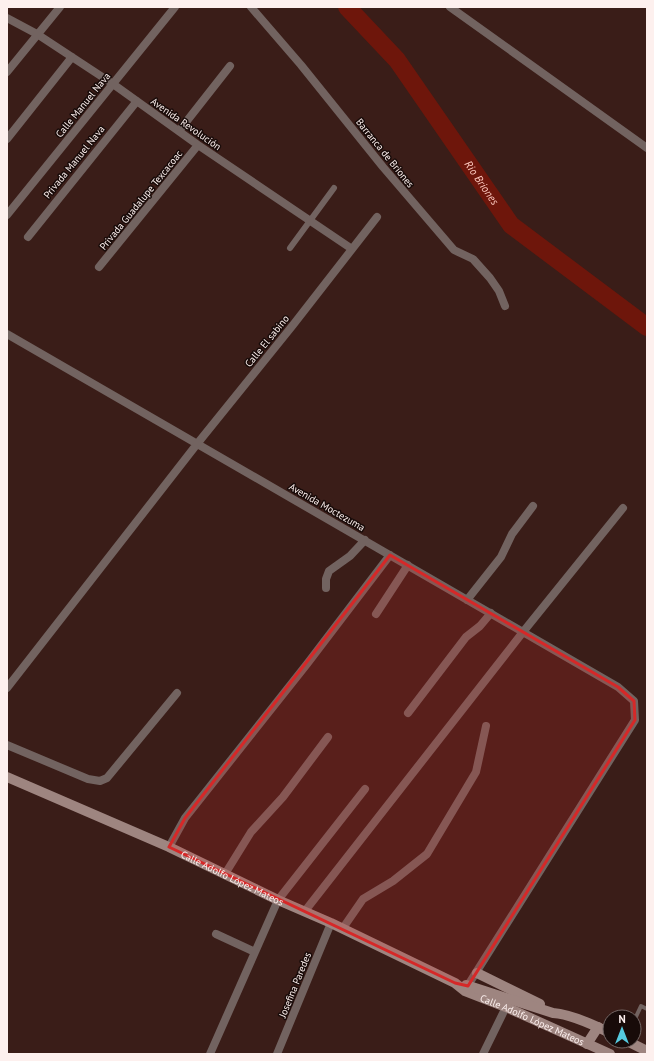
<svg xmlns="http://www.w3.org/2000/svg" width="654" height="1061" font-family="'PT Sans',sans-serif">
<rect width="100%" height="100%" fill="#3a1d18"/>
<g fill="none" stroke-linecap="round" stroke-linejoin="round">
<!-- river -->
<path stroke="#6e160b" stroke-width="18" id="s1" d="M347,7L397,60L511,225L647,327"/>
<!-- service -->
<path stroke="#726360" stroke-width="4" d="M634,1021L641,1006L647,1009"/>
<!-- pedestrian -->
<path stroke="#726360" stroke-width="6" d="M290,248L334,188"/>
<!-- minor -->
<path stroke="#726360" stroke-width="8" d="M251,7L301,65L383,167L454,250L473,259L490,278L499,291L505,306
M450,7L647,148
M7,18L37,34L113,84L198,145L352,249
M7,72L60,7
M179,131L230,66
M7,139L72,57
M7,215L175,7
M28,237L137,101
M99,267L198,145
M7,334L618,687L634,701L635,720L465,990
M326,588V579L329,571L350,556L365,540
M467,600L501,557L512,534L533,506
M376,614L408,565
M7,688L197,444L293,325L377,217
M408,713L466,637L480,626L491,613
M7,745L88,779L100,781L107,778L177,693
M169,847L185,818L307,664L390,555
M225,874L251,832L283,797L328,737
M305,911L523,632L623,508
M343,928L363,899L393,881L427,854L476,772L486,726
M216,934L255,952
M210,1054L278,900L365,789
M277,1054L331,923
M483,1054L506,1007"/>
<!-- secondary -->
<g stroke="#9e8580" stroke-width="10">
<path id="s2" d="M7,777L169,847L278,900L331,923L455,983L465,991L506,1007L610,1054"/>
<path d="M477,973L540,1004"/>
<path d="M466,985L553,1013C570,1014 594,1025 610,1033"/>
<path d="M627,1041L647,1051"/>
<path d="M587,1044L598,1027"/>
</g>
</g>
<!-- marked area -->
<path fill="#d62828" fill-opacity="0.2" stroke="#d62828" stroke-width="3" stroke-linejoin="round" d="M390,555L618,687L634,701L635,720L468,986L455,983L169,847L185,818Z"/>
<g text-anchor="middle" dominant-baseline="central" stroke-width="3" stroke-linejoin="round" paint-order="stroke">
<!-- street labels -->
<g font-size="10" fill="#fdf0ee" stroke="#180b09">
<text transform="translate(83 105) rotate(-51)">Calle Manuel Nava</text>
<text transform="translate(186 124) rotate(35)">Avenida Revolución</text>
<text transform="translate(385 153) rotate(51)">Barranca de Briones</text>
<text transform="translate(74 162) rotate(-51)">Privada Manuel Nava</text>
<text transform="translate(141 200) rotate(-51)">Privada Guadalupe Texcacoac</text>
<text transform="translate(267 341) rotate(-51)">Calle El sabino</text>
<text transform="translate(327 507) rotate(30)">Avenida Moctezuma</text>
<text stroke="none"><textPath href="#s2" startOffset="247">Calle Adolfo López Mateos</textPath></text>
<text transform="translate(295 985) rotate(-68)">Josefina Paredes</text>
<text stroke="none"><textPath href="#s2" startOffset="579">Calle Adolfo López Mateos</textPath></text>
</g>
<!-- water labels -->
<g font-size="11" font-style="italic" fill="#fdc9bf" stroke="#180b09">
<text stroke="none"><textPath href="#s1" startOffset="222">Rio Briones</textPath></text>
</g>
</g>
<!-- border -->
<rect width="654" height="1061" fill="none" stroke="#fdf0ee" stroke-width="16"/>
<!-- north arrow -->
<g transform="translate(622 1029)"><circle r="19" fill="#180b09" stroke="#746765"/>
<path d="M0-3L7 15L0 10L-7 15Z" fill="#55cadf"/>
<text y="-6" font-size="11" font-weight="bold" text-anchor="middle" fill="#fdf0ee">N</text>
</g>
</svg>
